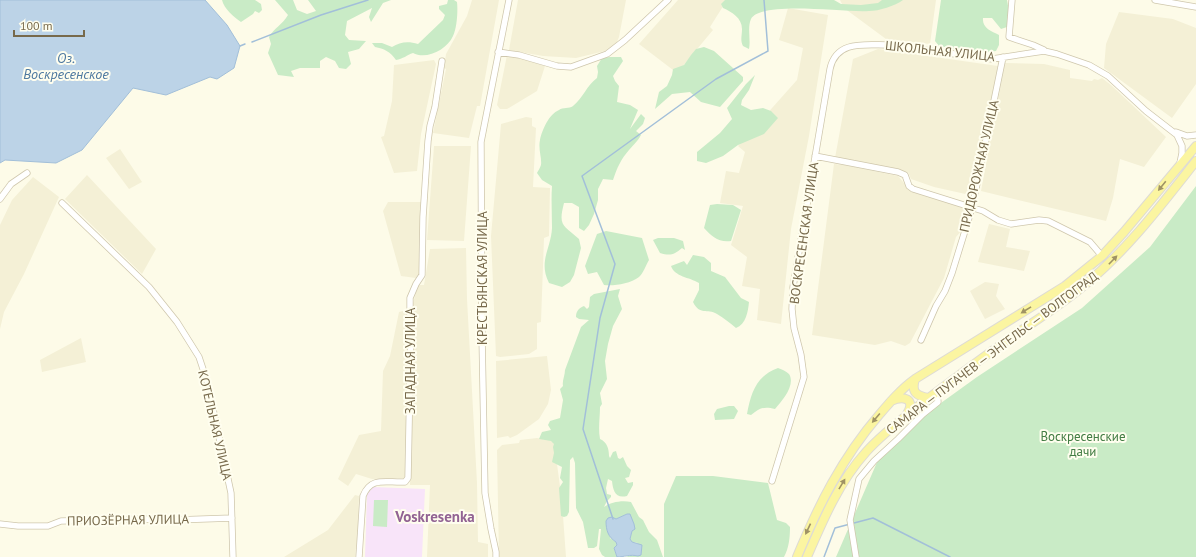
<svg xmlns="http://www.w3.org/2000/svg" width="1196" height="557" font-family="'PT Sans',sans-serif">
<rect width="100%" height="100%" fill="#fdfbe8"/>
<!-- residential -->
<path fill="#f4f0d6" d="M472,0H499L480,106H477L469,138L433,133L446,69L444,68L446,54L467,16Z
M518,0H626L619,37L616,44L605,51L576,58L543,56L509,50Z
M678,0H727L710,27L713,30L677,73L639,44Z
M840,0H936L930,44L886,39L844,8Z
M788,8L828,15L809,136L791,229L781,324L757,320L760,289L742,286L747,257L731,245L743,206L720,203L726,171L739,173L745,152L738,146L797,80L803,48L779,40Z
M1119,12L1173,19L1196,28V84L1172,118L1104,68L1106,44Z
M878,49L998,66L982,144L970,195L934,187L911,179L908,172L835,158L853,59Z
M507,55L523,58L545,66L537,91L507,109H500L497,105Z
M434,60L436,64L421,134L417,171L394,173L381,137L384,136L392,101L394,65Z
M1005,63L1044,64L1070,70V78L1092,81L1094,79L1098,80L1102,78L1111,85L1166,137L1144,167L1120,159L1113,198L1106,221L981,191Z
M526,117L532,118V126L536,128L533,187L550,188L549,236L544,238L541,322L537,323V349L529,354L500,357L496,356L491,236L501,124Z
M434,146H471L464,241L427,240Z
M120,149L142,182L129,189L106,158Z
M834,164L845,165L898,176L909,189L967,209V214L962,230L956,237L944,278L910,343L905,346L891,341L875,345L812,335Z
M87,175L156,249L142,274L65,199Z
M33,177L59,197L24,274L4,312L0,329V225L12,200Z
M388,202H421L419,276L416,278L401,276L383,211Z
M989,224L1010,229L1006,247L1030,251L1024,271L978,262Z
M466,248L467,299L477,483L478,542L488,544V557H427L430,485H410L414,320L412,307L418,285H424L430,249Z
M985,282L999,284L996,296L1005,309L985,319L970,291Z
M407,310L408,401L405,478L372,479L356,474L348,486L338,479L359,435L381,431L383,371L390,356L399,312Z
M81,338L86,362L42,372L40,360Z
M547,356L551,390L548,404L539,419L517,435L510,438L508,436L497,438L496,361Z
M537,438L554,441L562,502L566,557H499L497,450L502,445L519,443L520,440Z
M355,495L359,496L358,531L355,557H284L328,530Z"/>
<!-- education -->
<path fill="#f8e4f9" d="M373,487L425,489L422,557H365L367,494Z"/>
<!-- green -->
<path fill="#c9ebc6" d="M222,0H255L261,4L262,10L259,13L255,11L253,14L241,22C234,17 224,9 222,0Z
M275,0H293L297,10L307,14L316,11L308,0H391L383,3L371,22L369,17L372,8L347,21L345,35L349,40L366,41L359,49L348,52L351,64L346,69L339,68L335,61L326,57L320,61V68H300L291,71L294,77L278,75L268,53L271,44L269,37C274,28 282,25 288,15Z
M448,0H454L457,2C458,11 457,28 453,36C447,50 426,60 413,53C407,55 403,59 396,60C390,51 384,49 375,47L372,43H382L392,47C400,42 408,41 418,44L443,20L445,15L439,9V6L447,4Z
M725,0H834L841,4L861,5L878,3L882,0H903C895,6 879,11 869,11C845,13 762,0 751,19C747,28 751,39 749,49L743,46C740,40 742,36 742,29C742,18 732,12 723,8L721,4Z
M941,0H1007L1009,11L1007,27L1001,29L992,18H983C982,28 991,31 999,35V45L996,51C978,54 957,49 939,46L935,41Z
M704,47L714,51L743,77V81L720,107L701,102L690,92L672,94L655,109L659,92L667,86L672,75L673,69L684,65L691,55L696,49Z
M610,57H621L623,61L613,76L615,81L619,86L617,102L630,105L638,110L630,129L641,114L645,118L643,124L636,131L641,135C638,141 634,144 629,150C621,159 617,168 613,180L603,179L598,189V200L594,214L589,225L584,231L579,228V207L572,203H564C558,226 563,225 579,239L581,248L574,275L570,282L562,287L549,283C538,261 551,249 552,228C552,214 551,200 552,186L542,180L537,173C538,171 540,168 541,165C542,158 538,149 540,140C542,130 549,114 559,110C563,107 569,109 573,106C583,98 587,85 597,78L598,72L597,66L602,58Z
M755,75L749,90L742,100L741,105L751,110L763,108L771,111L778,118L764,134L738,145L723,156L706,163L697,161V152L720,133L732,119L727,108L746,84Z
M1196,186V557H836L878,460L909,426L977,377L1082,308L1150,247Z
M717,204L733,205L741,210L731,241C719,243 711,236 704,228L710,205Z
M606,231L642,238L649,260C646,265 643,274 639,277C630,284 614,286 604,285L597,272L588,274L585,266L597,234Z
M658,238H674L683,241L685,250L682,248C674,255 670,256 660,253L653,240Z
M693,255L704,257L711,263V271L725,277L741,298L749,302C748,312 746,324 736,328C730,323 724,318 717,314C707,308 700,316 693,302L699,290V283C689,277 675,277 671,266L684,261L687,265Z
M620,289L618,296L622,309L613,326L608,344L605,361L607,379L600,393L602,404L600,407C600,417 598,429 600,439C607,442 609,449 609,456L610,458L613,452L616,451L618,458L620,459L623,457L627,466L631,470L629,477L625,478L628,483L633,482V485L627,496C615,499 613,490 612,481L608,479L606,488L607,494L611,495V497L607,501L604,507C611,502 622,500 631,502L639,517L643,520L649,532L657,540L663,557H626L631,555L638,556V543L632,542L630,539L632,531L627,514L616,519L610,538L616,542L617,545L614,548L617,557H605L602,555L599,549L601,529H599L597,546L594,548H588L583,522L576,508L575,463L573,457L570,460L569,512L567,516L564,517L561,516L559,488L563,482L560,478L562,467L552,462L554,453L553,447L554,444L551,441L539,439L542,432L551,430L548,425L550,421L560,418L563,400L560,389L563,386C562,380 565,376 565,370L581,327L589,320L579,319L576,317C576,311 579,308 584,306L587,309L589,307L590,297L594,294Z
M778,368C781,369 786,371 789,374C796,385 782,401 775,409C764,406 760,408 751,415L747,414C751,393 756,376 778,368Z
M729,406H734L738,411L734,419L715,420L714,414L717,409Z
M676,476H713L768,483L777,520L786,523L790,527C790,537 789,548 784,557H664V504Z
M374,500H388L387,527L373,526Z"/>
<!-- water -->
<path fill="#bcd3e7" stroke="#a2bfd9" d="M0,0H205L227,25L240,46L234,68L217,79L210,77L166,95L133,88L82,150L56,163L5,160L0,163Z
M627,514H630L634,524L635,529L632,531L630,539L632,542L642,545L641,555L638,556C630,554 624,557 617,557L614,548L617,545L616,542C608,537 606,530 606,521L608,518L612,517L616,519Z"/>
<g fill="none" stroke-linecap="round" stroke-linejoin="round">
<!-- stream -->
<path stroke="#a2bfd9" stroke-width="1.5" d="M252,42L321,15L368,0
M240,46L245,44
M613,519L583,429L600,318L615,264L582,176L716,79L768,51L764,0
M824,557L835,528L873,518L950,557"/>
<!-- minor casing -->
<g stroke="#cfc7ad" stroke-width="7">
<path id="minor" d="M1012,0L1009,37L1033,45L1044,50
M1155,0L1196,7
M498,52L519,55L557,66L571,67L607,54L625,40L668,0
M1176,132L1187,136L1196,135
M815,156L898,172L905,175L909,186L913,189L983,211L998,220L1011,224L1039,220L1048,221L1090,242L1102,256
M0,199L11,184L27,173
M62,203L149,287L177,322L199,357L207,381L231,493L233,557
M921,340L936,306L945,291L952,273L972,208L1003,57
M772,481L804,377L801,355L794,328L792,309L793,287L830,69C836,40 865,45 887,45L992,59L1044,51L1057,54L1089,65L1108,76L1146,111L1177,135L1182,146V153L1180,163
M0,524L18,526H48L61,521L145,519L175,520L232,518
M359,557L363,496C371,476 386,483 405,482L408,478L411,325L410,315V298L416,284L422,275L423,217L428,141L430,126L435,107L442,61
M496,557V552L491,529L485,493L482,336L481,142L509,0
M856,557L850,520L859,479L874,461L898,439L923,414L938,402L937,391"/>
</g>
<!-- primary casing -->
<g stroke="#dedbd4" stroke-width="10">
<path id="primary" d="M915,379C911,392 916,396 929,398
M891,401C904,395 916,399 907,414
M797,557C818,506 842,458 879,415C890,402 901,389 915,379L1065,286L1102,256L1124,232L1196,146
M807,557C823,520 839,482 866,452C882,434 902,419 921,404C951,381 982,358 1013,336C1038,319 1064,303 1087,283C1129,248 1162,204 1196,161"/>
</g>
<!-- minor -->
<use href="#minor" stroke="#fff" stroke-width="5.5"/>
<!-- primary -->
<use href="#primary" stroke="#fbf5a1" stroke-width="8"/>
</g>
<!-- one-way arrows -->
<defs><path id="oneway-solid" d="M-6-.8H1V-3.2L6.5 0L1 3.2V.8H-6Z"/></defs>
<g fill="#9f9365">
<use href="#oneway-solid" transform="translate(1162 186) rotate(129)"/>
<use href="#oneway-solid" transform="translate(1113 260) rotate(-46)"/>
<use href="#oneway-solid" transform="translate(1026 310) rotate(148)"/>
<use href="#oneway-solid" transform="translate(876 418) rotate(130)"/>
<use href="#oneway-solid" transform="translate(842 484) rotate(-59)"/>
<use href="#oneway-solid" transform="translate(808 529) rotate(115)"/>
</g>
<g text-anchor="middle" dominant-baseline="central" stroke-width="4" stroke-linejoin="round" paint-order="stroke">
<!-- street labels -->
<g font-size="13" fill="#77694b" stroke="#fffeef">
<text transform="translate(940 51) rotate(6)">ШКОЛЬНАЯ УЛИЦА</text>
<text transform="translate(979 166) rotate(-77)">ПРИДОРОЖНАЯ УЛИЦА</text>
<text transform="translate(804 233) rotate(-82)">ВОСКРЕСЕНСКАЯ УЛИЦА</text>
<text transform="translate(482 278) rotate(-90)">КРЕСТЬЯНСКАЯ УЛИЦА</text>
<text transform="translate(992 353) rotate(-37)">САМАРА — ПУГАЧЕВ — ЭНГЕЛЬС — ВОЛГОГРАД</text>
<text transform="translate(410 361) rotate(-90)">ЗАПАДНАЯ УЛИЦА</text>
<text transform="translate(215 425) rotate(77)">КОТЕЛЬНАЯ УЛИЦА</text>
<text transform="translate(128 520) rotate(-1)">ПРИОЗЁРНАЯ УЛИЦА</text>
</g>
<!-- park labels -->
<g font-size="13" fill="#437d44" stroke="#fffeef">
<text x="1083" y="436">Воскресенские<tspan x="1083" dy="15">дачи</tspan></text>
</g>
<!-- water labels -->
<g font-size="14" font-style="italic" fill="#4e79a0" stroke="#fffeef">
<text x="66" y="58">Оз.<tspan x="66" dy="16">Воскресенское</tspan></text>
</g>
<!-- quarter labels -->
<g font-size="15" font-weight="bold" fill="#926393" stroke="#fffeef">
<text x="435" y="516">Voskresenka</text>
</g>
</g>
<!-- scale -->
<path d="M14 30v6h70v-6" fill="none" stroke="#77694b" stroke-width="2"/>
<text x="20" y="30" font-size="12" fill="#77694b" stroke="#fffeef" stroke-width="3" paint-order="stroke">100 m</text>
</svg>
